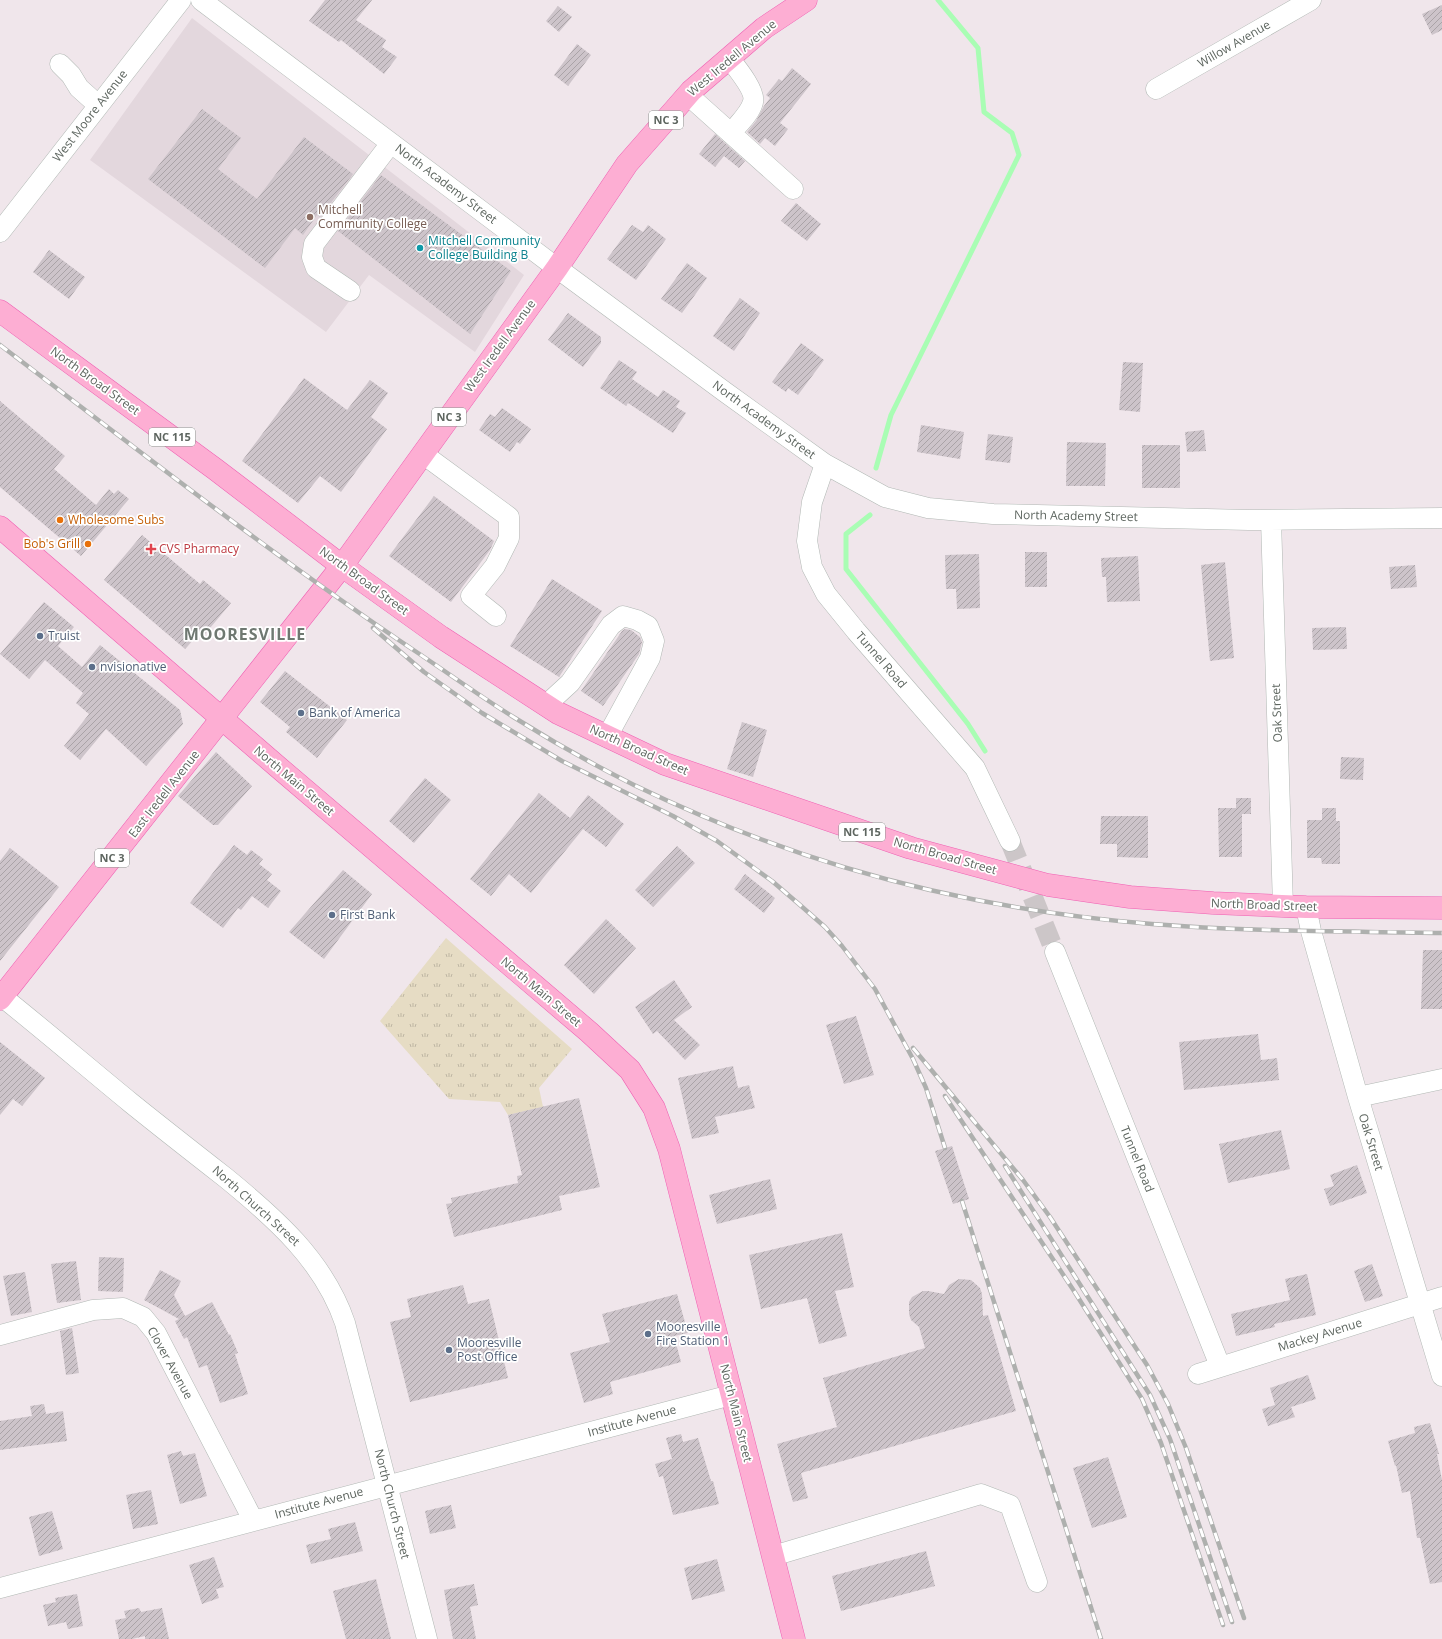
<svg xmlns="http://www.w3.org/2000/svg" width="1442" height="1639" font-family="'Open Sans',sans-serif">
<style>
.education{fill:#e3d7dd}
.park{fill:url(#park-tufts)}
.lines{fill:none;stroke-linecap:round;stroke-linejoin:round}
.stream{stroke:#a9fdb4;stroke-width:5}
.building{fill:url(#building-hatch)}
.minor-tunnel{stroke:#ccc6c8;stroke-width:20;stroke-dasharray:20 10;stroke-linecap:butt}
.minor-casing{stroke:#b1b8b4;stroke-width:21}
.major-casing{stroke:#ef60b3;stroke-width:23}
.minor{stroke:#fff;stroke-width:20}
.major{stroke:#fdaed3;stroke-width:22}
.rail-casing{stroke:#aeb0ae;stroke-width:4.5}
.rail{stroke:#fff;stroke-width:3;stroke-dasharray:9;stroke-linecap:butt}
.education-dot{fill:#8d6e63;stroke:#fff;stroke-width:1.5}
.culture-dot{fill:#0f9aa8;stroke:#fff;stroke-width:1.5}
.food-dot{fill:#e8710a;stroke:#fff;stroke-width:1.5}
.health-dot{fill:#e0444e;stroke:#fff;stroke-width:1.5}
.service-dot{fill:#5c6f8a;stroke:#fff;stroke-width:1.5}
.labels{text-anchor:middle;stroke-width:3.5;stroke-linejoin:round;paint-order:stroke}
.shield{fill:#fff;stroke:#8e9490;stroke-width:1}
.shield-label{font-size:11px;font-weight:bold;fill:#5e6660}
.street-label{font-size:12px;fill:#5e6660;stroke:#fff}
.education-label{font-size:12px;fill:#785e54;stroke:#fff;text-anchor:start}
.culture-label{font-size:12px;fill:#0d838f;stroke:#fff;text-anchor:start}
.food-label{font-size:12px;fill:#c56008;stroke:#fff;text-anchor:start}
.health-label{font-size:12px;fill:#be3a42;stroke:#fff;text-anchor:start}
.service-label{font-size:12px;fill:#4e5e75;stroke:#fff;text-anchor:start}
.district-label{font-size:16px;font-weight:bold;letter-spacing:1px;fill:#6f7871;stroke:#fff}
</style>
<defs>
<pattern id="park-tufts" width="24" height="20" patternUnits="userSpaceOnUse"><rect width="24" height="20" fill="#e6dcc4"/><path d="M3 7l-1-3M5 7V3M7 7l1-3M15 17l-1-3M17 17v-4M19 17l1-3" fill="none" stroke="#beb6a3"/></pattern>
<pattern id="building-hatch" width="6" height="6" patternUnits="userSpaceOnUse"><rect width="6" height="6" fill="#cdc4ca"/><path d="M-1 1l2-2M0 6l6-6M5 7l2-2" fill="none" stroke="#aaa3a7"/></pattern>
</defs>
<rect width="100%" height="100%" fill="#f0e6eb"/>
<path class="education" d="M 192,18 L 524,275 L 475,352 L 369,275 L 326,332 L 90,160 Z"/>
<path class="park" d="M 446,938 L 572,1049 L 539,1088 L 543,1107 L 508,1115 L 500,1102 L 449,1099 L 380,1021 Z"/>
<g class="lines">
<path class="stream" d="M 876,468 L 891,415 L 1019,155 L 1012,133 L 984,112 L 978,48 L 938,0
M 870,515 L 846,534 L 846,569 L 968,724 L 985,751"/>
</g>
<path class="building" d="M 325,0 L 372,0 L 356,20 L 386,40 L 382,47 L 397,57 L 384,74 L 341,40 L 339,42 L 309,21 Z
M 1442,5 L 1442,30 L 1432,35 L 1422,14 Z
M 558,6 L 572,17 L 559,32 L 546,21 Z
M 577,44 L 591,55 L 568,86 L 554,75 Z
M 792,68 L 811,84 L 780,123 L 788,129 L 775,146 L 765,138 L 760,144 L 747,132 L 756,121 L 764,106 L 770,98 L 766,95 L 779,79 L 782,81 Z
M 202,109 L 241,138 L 218,169 L 257,199 L 304,137 L 353,174 L 320,217 L 317,215 L 303,235 L 295,228 L 265,268 L 148,179 Z
M 715,134 L 745,161 L 739,168 L 724,156 L 715,167 L 699,154 Z
M 381,175 L 511,271 L 470,334 L 338,231 Z
M 796,203 L 821,224 L 807,241 L 781,221 Z
M 632,225 L 643,232 L 648,225 L 666,239 L 636,280 L 607,259 Z
M 49,250 L 85,277 L 69,299 L 33,272 Z
M 687,263 L 707,278 L 682,313 L 661,299 Z
M 740,298 L 760,313 L 734,351 L 713,336 Z
M 568,313 L 601,337 L 601,343 L 583,367 L 548,340 Z
M 801,343 L 824,360 L 798,395 L 788,388 L 786,392 L 772,382 Z
M 619,360 L 637,372 L 632,379 L 658,397 L 663,390 L 680,401 L 676,407 L 686,413 L 673,433 L 628,403 L 626,406 L 600,388 Z
M 1123,362 L 1143,363 L 1140,412 L 1119,410 Z
M 304,378 L 347,410 L 370,380 L 388,393 L 371,417 L 387,429 L 341,492 L 320,476 L 298,503 L 242,461 Z
M 0,401 L 65,456 L 54,469 L 96,505 L 109,489 L 114,494 L 118,490 L 129,499 L 81,556 L 0,487 Z
M 502,408 L 531,429 L 520,444 L 517,442 L 510,452 L 479,430 L 490,414 L 495,417 Z
M 921,425 L 964,432 L 960,459 L 917,452 Z
M 1204,430 L 1206,451 L 1187,452 L 1185,432 Z
M 988,434 L 1013,437 L 1010,463 L 985,460 Z
M 1067,442 L 1106,443 L 1105,486 L 1066,486 Z
M 1142,445 L 1180,445 L 1180,488 L 1142,488 Z
M 434,496 L 494,541 L 490,550 L 451,602 L 389,556 Z
M 142,535 L 200,584 L 203,580 L 231,603 L 205,634 L 201,631 L 185,649 L 104,580 Z
M 1025,552 L 1047,552 L 1047,587 L 1025,587 Z
M 979,554 L 980,608 L 957,609 L 956,589 L 946,589 L 945,555 Z
M 1138,556 L 1140,601 L 1107,602 L 1106,577 L 1102,577 L 1101,558 Z
M 1225,562 L 1234,658 L 1210,661 L 1201,565 Z
M 1415,565 L 1417,587 L 1391,589 L 1389,567 Z
M 552,579 L 602,611 L 559,677 L 510,646 Z
M 44,602 L 74,627 L 58,646 L 82,667 L 100,645 L 180,710 L 183,724 L 146,766 L 106,729 L 80,760 L 64,746 L 89,714 L 76,703 L 83,693 L 45,660 L 29,679 L 0,654 Z
M 1346,627 L 1347,649 L 1313,650 L 1312,628 Z
M 625,629 L 631,630 L 640,637 L 642,642 L 639,654 L 603,706 L 581,691 L 622,631 Z
M 285,671 L 347,720 L 317,758 L 286,732 L 290,727 L 260,702 Z
M 742,722 L 767,730 L 753,777 L 727,769 Z
M 216,752 L 252,786 L 218,825 L 213,825 L 178,796 Z
M 1341,757 L 1364,758 L 1363,780 L 1340,779 Z
M 425,778 L 451,800 L 414,843 L 389,821 Z
M 539,793 L 570,818 L 588,795 L 624,824 L 606,847 L 583,829 L 531,893 L 509,874 L 491,896 L 470,879 Z
M 1236,798 L 1251,798 L 1251,814 L 1242,814 L 1242,857 L 1219,857 L 1218,808 L 1236,808 Z
M 1322,808 L 1336,808 L 1336,821 L 1340,821 L 1340,864 L 1322,864 L 1321,858 L 1307,858 L 1307,820 L 1322,820 Z
M 1101,816 L 1148,816 L 1148,858 L 1117,857 L 1117,844 L 1100,844 Z
M 234,845 L 247,855 L 251,850 L 263,859 L 259,864 L 272,874 L 267,880 L 281,891 L 268,908 L 252,896 L 241,910 L 238,908 L 223,928 L 190,903 Z
M 677,846 L 695,863 L 653,907 L 635,890 Z
M 10,848 L 59,887 L 0,961 L 0,861 Z
M 343,870 L 372,894 L 324,959 L 289,932 Z
M 745,874 L 775,898 L 764,913 L 734,889 Z
M 606,919 L 636,948 L 594,994 L 564,965 Z
M 1423,950 L 1442,950 L 1442,1009 L 1421,1009 Z
M 674,980 L 692,1007 L 674,1020 L 700,1045 L 685,1060 L 657,1031 L 653,1034 L 635,1007 Z
M 856,1016 L 874,1075 L 844,1084 L 826,1025 Z
M 1258,1034 L 1261,1060 L 1277,1058 L 1279,1080 L 1184,1090 L 1179,1042 Z
M 0,1042 L 45,1078 L 22,1106 L 13,1099 L 0,1115 Z
M 733,1066 L 738,1088 L 749,1085 L 755,1108 L 715,1117 L 719,1133 L 692,1139 L 678,1078 Z
M 579,1098 L 600,1187 L 559,1196 L 562,1210 L 454,1237 L 446,1204 L 452,1203 L 451,1198 L 518,1183 L 517,1176 L 522,1175 L 508,1115 Z
M 1281,1130 L 1290,1169 L 1228,1183 L 1219,1144 Z
M 952,1146 L 969,1199 L 953,1204 L 935,1151 Z
M 1357,1165 L 1367,1193 L 1330,1206 L 1324,1189 L 1334,1186 L 1330,1175 Z
M 770,1179 L 777,1209 L 717,1224 L 709,1195 Z
M 842,1233 L 854,1287 L 835,1291 L 847,1336 L 819,1344 L 807,1298 L 761,1309 L 749,1255 Z
M 99,1257 L 124,1258 L 123,1292 L 98,1291 Z
M 76,1261 L 81,1300 L 57,1303 L 51,1264 Z
M 1372,1264 L 1383,1296 L 1365,1302 L 1354,1271 Z
M 160,1270 L 181,1281 L 174,1295 L 185,1316 L 212,1302 L 229,1335 L 230,1334 L 238,1353 L 235,1354 L 248,1394 L 220,1403 L 207,1365 L 199,1368 L 187,1337 L 184,1339 L 175,1321 L 179,1319 L 144,1300 Z
M 25,1272 L 32,1312 L 11,1316 L 3,1276 Z
M 1307,1274 L 1316,1315 L 1274,1324 L 1275,1327 L 1236,1336 L 1231,1314 L 1290,1300 L 1285,1279 Z
M 959,1279 L 971,1280 L 980,1288 L 982,1294 L 983,1316 L 988,1315 L 1016,1411 L 801,1473 L 808,1498 L 793,1502 L 777,1444 L 837,1427 L 823,1378 L 925,1348 L 919,1327 L 911,1320 L 909,1314 L 909,1302 L 912,1297 L 923,1291 L 928,1291 L 944,1294 L 949,1285 Z
M 463,1285 L 468,1304 L 489,1299 L 508,1378 L 410,1402 L 390,1322 L 411,1317 L 407,1299 Z
M 677,1294 L 688,1333 L 674,1336 L 681,1362 L 610,1382 L 613,1394 L 584,1403 L 570,1353 L 610,1342 L 602,1314 Z
M 72,1328 L 79,1373 L 66,1375 L 60,1331 Z
M 1308,1375 L 1316,1399 L 1291,1407 L 1295,1417 L 1268,1426 L 1262,1409 L 1275,1405 L 1270,1388 Z
M 44,1404 L 46,1414 L 63,1411 L 67,1441 L 0,1450 L 0,1421 L 32,1416 L 30,1406 Z
M 1430,1423 L 1439,1454 L 1437,1454 L 1442,1480 L 1442,1582 L 1430,1584 L 1420,1538 L 1417,1538 L 1410,1491 L 1402,1493 L 1396,1465 L 1395,1466 L 1388,1441 L 1415,1433 L 1414,1427 Z
M 681,1434 L 683,1442 L 698,1438 L 711,1481 L 713,1481 L 719,1504 L 673,1515 L 663,1476 L 659,1477 L 655,1464 L 672,1459 L 666,1438 Z
M 181,1451 L 183,1456 L 195,1453 L 207,1496 L 180,1504 L 167,1455 Z
M 1108,1457 L 1127,1517 L 1092,1528 L 1073,1468 Z
M 151,1490 L 158,1524 L 133,1529 L 126,1495 Z
M 451,1505 L 456,1528 L 430,1534 L 425,1511 Z
M 52,1511 L 63,1549 L 39,1556 L 29,1517 Z
M 355,1522 L 363,1551 L 311,1564 L 306,1545 L 331,1539 L 328,1529 Z
M 926,1551 L 935,1586 L 841,1611 L 832,1576 Z
M 214,1557 L 224,1587 L 216,1589 L 219,1598 L 202,1604 L 189,1565 Z
M 717,1559 L 725,1591 L 692,1600 L 684,1568 Z
M 376,1579 L 391,1639 L 346,1639 L 333,1591 Z
M 474,1584 L 478,1605 L 470,1607 L 476,1639 L 453,1639 L 444,1590 Z
M 77,1594 L 83,1626 L 68,1629 L 66,1622 L 48,1626 L 43,1605 L 56,1602 L 55,1598 Z
M 139,1608 L 141,1612 L 162,1608 L 169,1639 L 145,1639 L 145,1636 L 132,1639 L 119,1639 L 115,1620 L 126,1618 L 124,1611 Z"/>
<g class="lines">
<path class="minor-tunnel" d="M 1010,841 L 1055,952"/>
<defs>
<path id="minor" d="M 201,0 L 557,268 L 725,392 L 825,464 L 885,497 L 928,508 L 993,514 L 1249,520 L 1442,518
M 729,58 C 736,67 756,91 753,102 C 750,114 738,124 731,133
M 60,64 L 71,75 L 79,88 L 98,105
M 1156,89 L 1311,0
M 688,95 L 793,189
M 0,232 L 181,0
M 350,291 L 316,268 L 312,257 L 314,244 L 391,143
M 423,454 L 509,517 L 509,538 L 495,566 L 471,596 L 496,616
M 825,464 L 812,502 L 807,541 L 812,567 L 826,594 L 856,631 L 975,768 L 1010,841
M 1271,520 L 1283,906
M 546,705 L 570,683 L 611,625 L 623,616 L 637,620 L 648,626 L 654,641 L 650,658 L 607,737
M 1306,907 L 1311,931 L 1358,1097 L 1442,1376
M 1055,952 L 1220,1366
M 0,995 C 44,1030 87,1067 131,1103 C 162,1128 194,1153 226,1178 C 275,1218 324,1261 345,1323 L 427,1639
M 1358,1097 L 1442,1079
M 0,1335 L 93,1310 L 123,1308 L 143,1317 L 156,1333 L 253,1520
M 1198,1374 L 1442,1297
M 773,1556 L 981,1494 L 1010,1505 L 1037,1582
M 0,1588 L 731,1395"/>
<path id="major" d="M 0,311 L 215,469 L 342,566 L 441,637 L 558,713 L 665,764 L 911,848 L 1048,885 L 1130,897 L 1213,903 L 1306,907 L 1442,908
M 0,527 L 278,767 L 589,1032 L 630,1070 L 654,1108 L 669,1149 L 794,1639
M 0,999 L 342,566 L 557,268 L 627,164 L 691,91 L 764,28 L 806,0"/>
</defs>
<use href="#minor" class="minor-casing"/>
<use href="#major" class="major-casing"/>
<use href="#minor" class="minor"/>
<use href="#major" class="major"/>
<defs>
<path id="rail" d="M 0,345 C 137,449 272,555 415,651 C 448,673 481,697 515,718 C 553,742 594,765 634,785 C 727,830 829,867 930,890 C 1003,907 1078,918 1152,924 C 1249,932 1345,931 1442,933
M 373,628 L 424,672 L 482,713 L 562,761 L 673,816 L 717,841 L 772,881 L 800,905 L 825,927 L 842,946 L 875,989 L 913,1059 L 926,1088 L 945,1148
M 913,1048 L 1023,1180 L 1050,1217 L 1147,1365 L 1168,1404 L 1186,1448 L 1244,1618
M 945,1096 L 1074,1291 L 1142,1399 L 1161,1443 L 1223,1625
M 1005,1166 L 1150,1395 L 1170,1439 L 1232,1622
M 962,1201 L 1101,1639"/>
</defs>
<use href="#rail" class="rail-casing"/>
<use href="#rail" class="rail"/>
</g>
<circle class="education-dot" cx="310" cy="217" r="4"/>
<circle class="culture-dot" cx="420" cy="248" r="4"/>
<g class="food-dot">
<circle cx="60" cy="520" r="4"/>
<circle cx="88" cy="544" r="4"/>
</g>
<path class="health-dot" d="M149 543h4v4h4v4h-4v4h-4v-4h-4v-4h4z"/>
<g class="service-dot">
<circle cx="40" cy="636" r="4"/>
<circle cx="92" cy="667" r="4"/>
<circle cx="301" cy="713" r="4"/>
<circle cx="332" cy="915" r="4"/>
<circle cx="648" cy="1334" r="4"/>
<circle cx="449" cy="1350" r="4"/>
</g>
<g class="labels">
<g class="shield">
<rect x="649" y="111" width="34" height="18" rx="3"/>
<rect x="432" y="408" width="34" height="18" rx="3"/>
<rect x="149" y="428" width="46" height="18" rx="3"/>
<rect x="839" y="823" width="46" height="18" rx="3"/>
<rect x="95" y="849" width="34" height="18" rx="3"/>
</g>
<g class="shield-label">
<text x="666" y="124">NC 3</text>
<text x="449" y="421">NC 3</text>
<text x="172" y="441">NC 115</text>
<text x="862" y="836">NC 115</text>
<text x="112" y="862">NC 3</text>
</g>
<g class="street-label">
<text transform="translate(1234 44) rotate(-30)" y="4">Willow Avenue</text>
<text transform="translate(732 58) rotate(-40)" y="4">West Iredell Avenue</text>
<text transform="translate(90 116) rotate(-52)" y="4">West Moore Avenue</text>
<text transform="translate(446 184) rotate(37)" y="4">North Academy Street</text>
<text transform="translate(500 346) rotate(-54)" y="4">West Iredell Avenue</text>
<text transform="translate(95 381) rotate(36)" y="4">North Broad Street</text>
<text transform="translate(764 420) rotate(36)" y="4">North Academy Street</text>
<text transform="translate(1076 516) rotate(1)" y="4">North Academy Street</text>
<text transform="translate(364 581) rotate(36)" y="4">North Broad Street</text>
<text transform="translate(881 660) rotate(49)" y="4">Tunnel Road</text>
<text transform="translate(1277 713) rotate(-92)" y="4">Oak Street</text>
<text transform="translate(639 750) rotate(24)" y="4">North Broad Street</text>
<text transform="translate(294 781) rotate(40)" y="4">North Main Street</text>
<text transform="translate(164 794) rotate(-52)" y="4">East Iredell Avenue</text>
<text transform="translate(945 856) rotate(16)" y="4">North Broad Street</text>
<text transform="translate(1264 905) rotate(2)" y="4">North Broad Street</text>
<text transform="translate(541 992) rotate(40)" y="4">North Main Street</text>
<text transform="translate(1371 1142) rotate(73)" y="4">Oak Street</text>
<text transform="translate(1137 1159) rotate(68)" y="4">Tunnel Road</text>
<text transform="translate(256 1206) rotate(42)" y="4">North Church Street</text>
<text transform="translate(1320 1335) rotate(-17)" y="4">Mackey Avenue</text>
<text transform="translate(170 1363) rotate(61)" y="4">Clover Avenue</text>
<text transform="translate(736 1413) rotate(76)" y="4">North Main Street</text>
<text transform="translate(632 1421) rotate(-15)" y="4">Institute Avenue</text>
<text transform="translate(319 1503) rotate(-15)" y="4">Institute Avenue</text>
<text transform="translate(392 1504) rotate(76)" y="4">North Church Street</text>
</g>
<g class="education-label">
<text x="318" y="214">Mitchell<tspan x="318" dy="14">Community College</tspan></text>
</g>
<g class="culture-label">
<text x="428" y="245">Mitchell Community<tspan x="428" dy="14">College Building B</tspan></text>
</g>
<g class="food-label">
<text x="68" y="524">Wholesome Subs</text>
<text x="80" y="548" text-anchor="end">Bob's Grill</text>
</g>
<g class="health-label">
<text x="159" y="553">CVS Pharmacy</text>
</g>
<g class="service-label">
<text x="48" y="640">Truist</text>
<text x="100" y="671">nvisionative</text>
<text x="309" y="717">Bank of America</text>
<text x="340" y="919">First Bank</text>
<text x="656" y="1331">Mooresville<tspan x="656" dy="14">Fire Station 1</tspan></text>
<text x="457" y="1347">Mooresville<tspan x="457" dy="14">Post Office</tspan></text>
</g>
<g class="district-label">
<text x="245" y="640">MOORESVILLE</text>
</g>
</g>
</svg>
